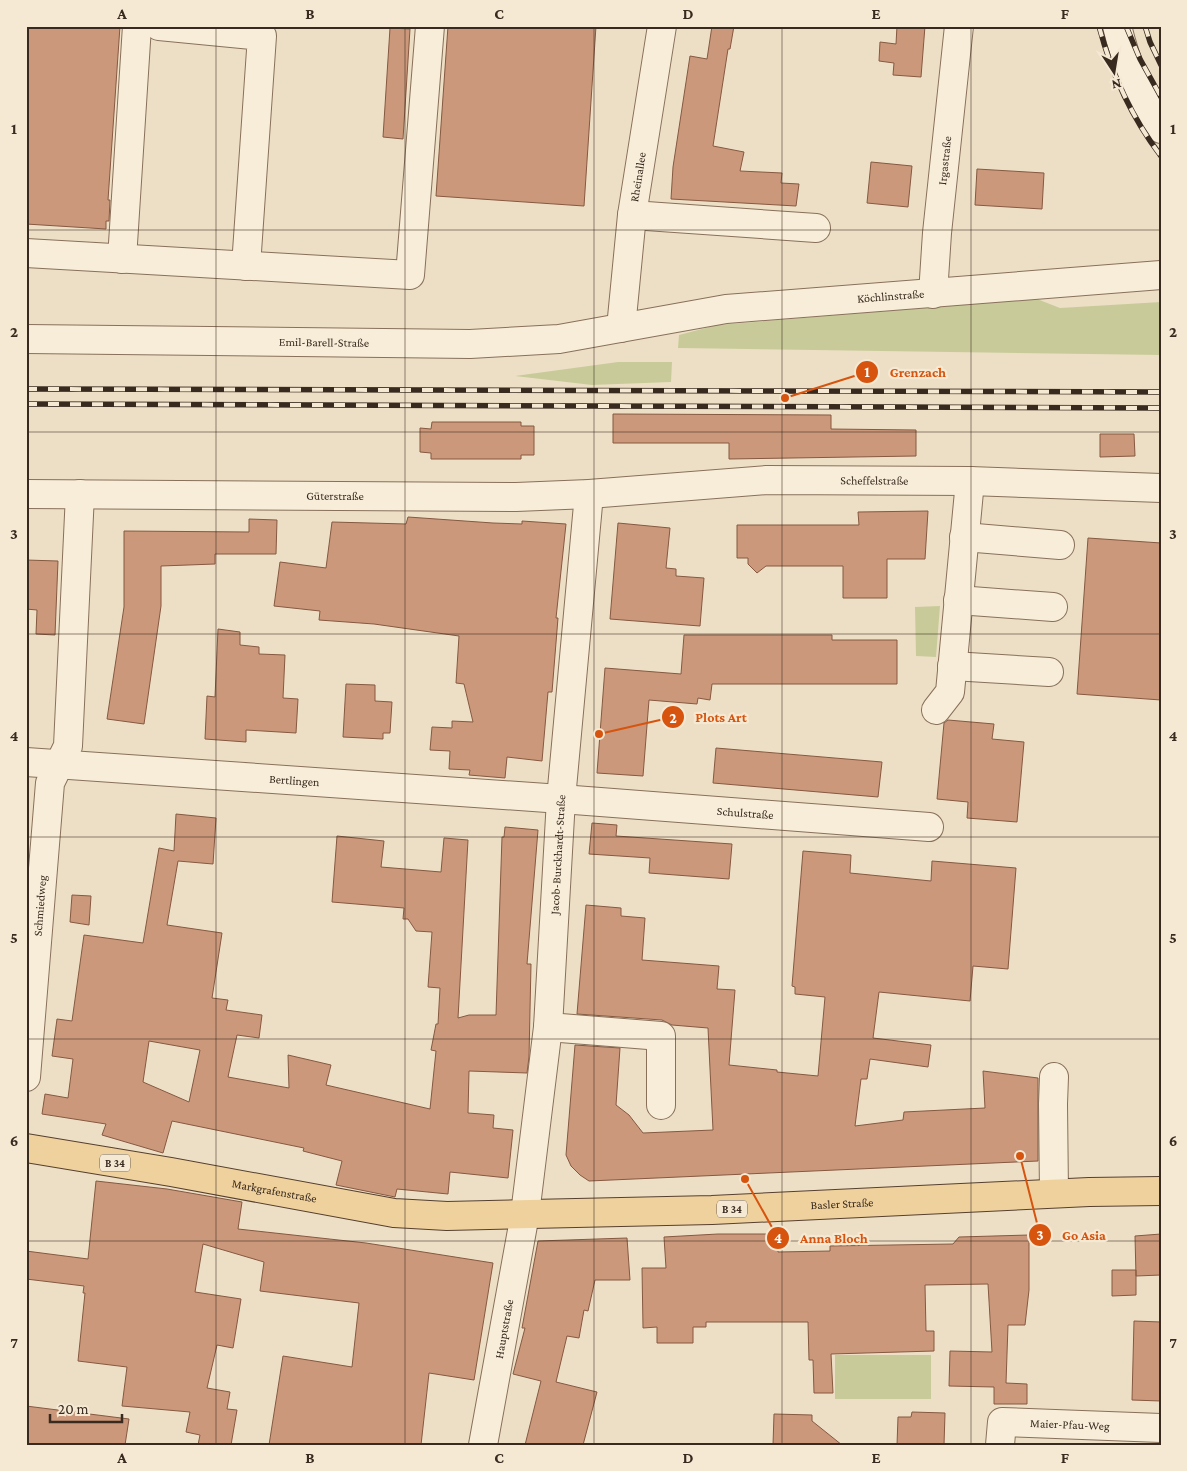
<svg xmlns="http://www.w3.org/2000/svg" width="1187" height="1471" font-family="'Crimson Pro',serif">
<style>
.green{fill:#c8cb99}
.building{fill:#cb987b;stroke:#865941;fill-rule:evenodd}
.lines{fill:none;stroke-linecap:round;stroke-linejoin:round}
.minor-casing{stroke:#88705b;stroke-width:30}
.major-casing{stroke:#563f2f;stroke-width:30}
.minor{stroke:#f8edd8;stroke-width:28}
.major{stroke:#efd19d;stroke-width:28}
.rail-casing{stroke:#382a1f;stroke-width:5.5}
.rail{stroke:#f5e9d4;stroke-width:4;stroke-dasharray:11;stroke-linecap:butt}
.grid{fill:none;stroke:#382a1f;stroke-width:1;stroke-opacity:0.55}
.labels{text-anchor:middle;stroke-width:4.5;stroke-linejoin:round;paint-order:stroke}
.shield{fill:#f5e9d4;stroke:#716355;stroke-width:1}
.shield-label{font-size:11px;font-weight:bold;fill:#382a1f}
.street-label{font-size:12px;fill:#382a1f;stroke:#f5e9d4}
.leader{fill:none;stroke:#d6540e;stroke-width:2}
.callout-dot{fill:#d6540e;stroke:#f5e9d4;stroke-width:2}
.mark-label{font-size:15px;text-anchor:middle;font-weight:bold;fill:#fff}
.callout-label{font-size:14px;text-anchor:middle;font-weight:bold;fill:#d6540e;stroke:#f5e9d4;stroke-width:4.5;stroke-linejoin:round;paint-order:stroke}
.neatline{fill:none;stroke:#382a1f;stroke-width:2}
.grid-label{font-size:16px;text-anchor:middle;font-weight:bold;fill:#382a1f}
</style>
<rect width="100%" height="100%" fill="#eddfc5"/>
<path class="green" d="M 1037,299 L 1060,308 L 1161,302 L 1161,355 L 678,348 L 679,335 L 717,325 Z
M 618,362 L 672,362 L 671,382 L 592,385 L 515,376 Z
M 940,606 L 936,657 L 916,656 L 915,607 Z
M 835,1355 L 931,1355 L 931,1399 L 835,1399 Z"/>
<path class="building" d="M 26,26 L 120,26 L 108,200 L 110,200 L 109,221 L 106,221 L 106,229 L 26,224 Z
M 448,26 L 596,26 L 584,206 L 436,196 Z
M 712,26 L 734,26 L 730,49 L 728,49 L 713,146 L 744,152 L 740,171 L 782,173 L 781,183 L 799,184 L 796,206 L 671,199 L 673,167 L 690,56 L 707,59 Z
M 897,26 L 925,26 L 921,77 L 893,75 L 894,63 L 879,61 L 880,42 L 896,44 Z
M 390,28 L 410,29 L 403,139 L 383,137 Z
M 871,162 L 912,166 L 908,207 L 867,203 Z
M 977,169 L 1044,173 L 1042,209 L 975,205 Z
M 613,414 L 831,415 L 831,429 L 916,430 L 916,456 L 729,459 L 729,443 L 613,443 Z
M 432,422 L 521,422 L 521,426 L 534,426 L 534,455 L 521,455 L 521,459 L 431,459 L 431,453 L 420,452 L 420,428 L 431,429 Z
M 1100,434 L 1134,434 L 1135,456 L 1100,457 Z
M 928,511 L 925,559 L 887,559 L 887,598 L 843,598 L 843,566 L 766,566 L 757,573 L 748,564 L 748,558 L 737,558 L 737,525 L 859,525 L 858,512 Z
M 408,517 L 493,523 L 522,524 L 522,521 L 566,524 L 556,618 L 558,618 L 552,692 L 548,692 L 542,761 L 507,757 L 505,778 L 469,775 L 470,770 L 449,769 L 450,751 L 430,750 L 432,727 L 452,728 L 452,721 L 473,722 L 464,684 L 456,683 L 459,636 L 374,624 L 319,620 L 320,611 L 274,606 L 280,562 L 326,568 L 332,522 L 406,524 Z
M 249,519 L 277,520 L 276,554 L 215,554 L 215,564 L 161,566 L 161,606 L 144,724 L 107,719 L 124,607 L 124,531 L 249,532 Z
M 618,523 L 670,528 L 666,568 L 676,569 L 676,576 L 704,578 L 700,626 L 610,619 Z
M 1088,538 L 1161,543 L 1161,700 L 1077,694 Z
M 26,560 L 58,561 L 55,635 L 36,634 L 37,610 L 26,609 Z
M 218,629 L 240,632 L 240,645 L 259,647 L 259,654 L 285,655 L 283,698 L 298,699 L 296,733 L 246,730 L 246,742 L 205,739 L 207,696 L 215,697 Z
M 684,635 L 832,635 L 832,640 L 897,640 L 897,684 L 712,684 L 710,700 L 698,698 L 697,704 L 649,700 L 643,776 L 597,773 L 605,668 L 681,674 Z
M 346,684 L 375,685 L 375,701 L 392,702 L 390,733 L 383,733 L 383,739 L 343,737 Z
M 948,720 L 994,724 L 992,739 L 1024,742 L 1017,822 L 967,818 L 968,802 L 937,799 L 944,723 Z
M 716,748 L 882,762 L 878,797 L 713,783 Z
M 176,814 L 216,818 L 213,864 L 178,861 L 167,925 L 222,933 L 212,998 L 228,1000 L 226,1010 L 262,1015 L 259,1038 L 237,1035 L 228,1077 L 289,1088 L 288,1055 L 331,1065 L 326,1085 L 430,1109 L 436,1051 L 431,1050 L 436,1024 L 438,1024 L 440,988 L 428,987 L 432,932 L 416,931 L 408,919 L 403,919 L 404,908 L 332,902 L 337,836 L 384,841 L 381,867 L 441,872 L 444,838 L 468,840 L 458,1018 L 469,1015 L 496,1015 L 502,837 L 504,837 L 505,827 L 538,830 L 527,964 L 531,964 L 529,1057 L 527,1073 L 469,1071 L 468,1113 L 494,1115 L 493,1128 L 513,1130 L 508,1178 L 450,1172 L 448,1194 L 397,1189 L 395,1197 L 336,1185 L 342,1161 L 303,1151 L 304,1148 L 172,1121 L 163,1153 L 102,1135 L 106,1124 L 42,1114 L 45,1094 L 68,1098 L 73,1059 L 52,1056 L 57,1019 L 72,1021 L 84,935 L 143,943 L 159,848 L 174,851 ZM 149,1041 L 200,1050 L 189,1102 L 143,1082 Z
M 592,823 L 617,825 L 616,836 L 732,844 L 729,879 L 649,873 L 650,858 L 589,854 Z
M 803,851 L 851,855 L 850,873 L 931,881 L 932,861 L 1016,868 L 1008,969 L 973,966 L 970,1001 L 879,992 L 873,1038 L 931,1045 L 928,1067 L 870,1059 L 867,1079 L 861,1079 L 855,1126 L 903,1120 L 904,1112 L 985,1108 L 983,1071 L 1038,1078 L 1038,1161 L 589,1181 L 580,1175 L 571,1166 L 566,1155 L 575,1045 L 620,1048 L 616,1105 L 629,1115 L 643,1133 L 713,1130 L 708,1028 L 672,1025 L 662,1020 L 577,1014 L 586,905 L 621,908 L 621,916 L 645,918 L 642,960 L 719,966 L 717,989 L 735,990 L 729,1065 L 777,1070 L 777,1072 L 818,1076 L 825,997 L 795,994 L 795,987 L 792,986 Z
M 72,895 L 91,896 L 89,925 L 70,922 Z
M 96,1181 L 167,1189 L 242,1202 L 238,1229 L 366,1243 L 493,1263 L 474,1380 L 429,1373 L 421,1445 L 269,1445 L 283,1356 L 352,1367 L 359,1303 L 260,1291 L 264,1262 L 203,1244 L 195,1292 L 241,1299 L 233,1348 L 217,1345 L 207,1388 L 230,1392 L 227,1409 L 237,1410 L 231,1445 L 198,1445 L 200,1435 L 186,1432 L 190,1412 L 122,1406 L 127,1367 L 78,1361 L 85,1293 L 83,1293 L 84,1286 L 26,1279 L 26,1251 L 88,1259 Z
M 718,1234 L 779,1234 L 778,1252 L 830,1251 L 830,1246 L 953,1244 L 959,1237 L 1029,1235 L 1029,1290 L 1025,1325 L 1008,1325 L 1006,1383 L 1027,1384 L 1027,1404 L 994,1404 L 994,1387 L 949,1386 L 950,1351 L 992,1352 L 988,1284 L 925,1285 L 926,1331 L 934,1331 L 934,1351 L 831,1354 L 833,1393 L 814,1393 L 813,1360 L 809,1360 L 808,1322 L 706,1322 L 706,1327 L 693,1327 L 693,1343 L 657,1343 L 657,1327 L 643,1328 L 642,1268 L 666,1268 L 664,1237 Z
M 1161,1234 L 1161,1275 L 1136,1276 L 1135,1236 Z
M 627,1238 L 630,1280 L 595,1280 L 588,1311 L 584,1310 L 579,1338 L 567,1336 L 556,1382 L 597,1392 L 583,1445 L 525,1445 L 541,1381 L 513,1374 L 525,1328 L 522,1328 L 538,1241 Z
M 1112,1270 L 1136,1270 L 1136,1295 L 1112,1296 Z
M 1134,1321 L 1161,1322 L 1161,1401 L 1132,1400 Z
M 26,1406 L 129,1419 L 125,1445 L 26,1445 Z
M 912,1412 L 945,1413 L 944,1445 L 897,1445 L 898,1417 L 911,1417 Z
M 774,1414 L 812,1415 L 812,1421 L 842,1445 L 773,1445 Z"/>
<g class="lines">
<defs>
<g id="minor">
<path d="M 159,26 L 262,36 L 246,266"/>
<path d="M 1117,26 C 1126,63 1140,98 1161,129"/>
<path d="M 632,215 L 816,228"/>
<path d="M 26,253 L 410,275 L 430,26"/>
<path d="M 122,259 L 137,26"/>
<path id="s1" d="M 933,294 L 937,233 L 959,26"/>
<path id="s2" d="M 621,328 L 632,215 L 662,26"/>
<path id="s3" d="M 26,339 L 470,344 L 559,339 L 726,309 L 1161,275"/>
<path id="s4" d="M 26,494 L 516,497 L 589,494 L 767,480 L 970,481 L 1161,488"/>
<path d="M 964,537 L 1060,545"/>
<path d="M 958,600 L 1053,607"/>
<path d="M 952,666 L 1049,672"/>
<path d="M 936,710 L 950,692 L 970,481"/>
<path id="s5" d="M 26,762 L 561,799 L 929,827"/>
<path d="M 548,1027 L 661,1036 L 661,1105"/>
<path id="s6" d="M 26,1077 L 50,783 L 68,746 L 80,494"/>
<path d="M 1054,1077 L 1053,1104 L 1054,1193"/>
<path id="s7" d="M 483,1445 L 525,1214 L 548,1027 L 561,799 L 589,494"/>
<path id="s8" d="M 1000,1445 L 1002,1422 L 1161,1428"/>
</g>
<g id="major">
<path id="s9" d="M 26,1148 L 171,1172 L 394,1213 L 447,1216 L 712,1210 L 1089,1192 L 1161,1191"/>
</g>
</defs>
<use href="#minor" class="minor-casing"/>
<use href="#major" class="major-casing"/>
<use href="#minor" class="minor"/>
<use href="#major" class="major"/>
<defs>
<path id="rail" d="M 1099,26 C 1111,72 1132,118 1161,156
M 1126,26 L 1140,59 L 1161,97
M 1145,26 L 1150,42 L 1161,65
M 26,389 L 1161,392
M 26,404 L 1161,408"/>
</defs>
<use href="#rail" class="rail-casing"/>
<use href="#rail" class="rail"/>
</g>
<path class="grid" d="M 216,26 L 216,1445M 405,26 L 405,1445M 594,26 L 594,1445M 782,26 L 782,1445M 971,26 L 971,1445M 26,230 L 1161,230M 26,432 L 1161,432M 26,634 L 1161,634M 26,837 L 1161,837M 26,1039 L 1161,1039M 26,1241 L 1161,1241"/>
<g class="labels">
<g class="shield">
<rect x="100" y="1154.5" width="30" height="17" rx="4"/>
<rect x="717" y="1200.5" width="30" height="17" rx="4"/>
</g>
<g class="shield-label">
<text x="115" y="1167">B 34</text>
<text x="732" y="1213">B 34</text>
</g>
<g class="street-label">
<text dy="4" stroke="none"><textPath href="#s1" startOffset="134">Irgastraße</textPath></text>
<text dy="4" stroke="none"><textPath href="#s2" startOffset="152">Rheinallee</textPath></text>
<text dy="4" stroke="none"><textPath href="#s3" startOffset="868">Köchlinstraße</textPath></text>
<text dy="4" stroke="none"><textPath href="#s3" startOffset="298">Emil-Barell-Straße</textPath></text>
<text dy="4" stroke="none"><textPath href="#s4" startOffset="849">Scheffelstraße</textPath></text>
<text dy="4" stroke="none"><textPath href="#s4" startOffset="309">Güterstraße</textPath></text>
<text dy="4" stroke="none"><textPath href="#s5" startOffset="269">Bertlingen</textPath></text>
<text dy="4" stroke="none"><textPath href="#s5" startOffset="721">Schulstraße</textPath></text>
<text dy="4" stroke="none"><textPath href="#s7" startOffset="596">Jacob-Burckhardt-Straße</textPath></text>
<text dy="4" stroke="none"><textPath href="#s6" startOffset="172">Schmiedweg</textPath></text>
<text dy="4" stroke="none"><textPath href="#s9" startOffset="252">Markgrafenstraße</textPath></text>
<text dy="4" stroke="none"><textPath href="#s9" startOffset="822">Basler Straße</textPath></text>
<text dy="4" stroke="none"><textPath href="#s7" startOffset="118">Hauptstraße</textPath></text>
<text dy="4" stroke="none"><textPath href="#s8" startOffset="91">Maier-Pfau-Weg</textPath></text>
</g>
</g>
<path class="leader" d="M785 398L867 372M599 734L673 717M1020 1156L1040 1235M745 1179L778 1238"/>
<g class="callout-dot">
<circle cx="785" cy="398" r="5"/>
<circle cx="599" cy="734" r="5"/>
<circle cx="1020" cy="1156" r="5"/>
<circle cx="745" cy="1179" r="5"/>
<circle cx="867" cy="372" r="12"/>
<circle cx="673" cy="717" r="12"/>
<circle cx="1040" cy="1235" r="12"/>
<circle cx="778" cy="1238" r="12"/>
</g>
<g class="mark-label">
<text x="867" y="377">1</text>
<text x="673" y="723">2</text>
<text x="1040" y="1240">3</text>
<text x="778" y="1243">4</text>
</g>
<g class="callout-label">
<text x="918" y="377">Grenzach</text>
<text x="721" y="722">Plots Art</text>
<text x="1084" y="1240">Go Asia</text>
<text x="834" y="1243">Anna Bloch</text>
</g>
<rect width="1187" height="1471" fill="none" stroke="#f5e9d4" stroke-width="55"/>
<g transform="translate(1114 72) rotate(168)" stroke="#f5e9d4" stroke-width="4" paint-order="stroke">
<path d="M0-4L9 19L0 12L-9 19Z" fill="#382a1f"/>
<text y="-8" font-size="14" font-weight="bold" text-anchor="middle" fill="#382a1f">N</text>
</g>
<path d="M50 1414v8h72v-8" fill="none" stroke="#382a1f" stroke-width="2.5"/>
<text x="58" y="1414" font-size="15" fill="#382a1f" stroke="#f5e9d4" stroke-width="4" paint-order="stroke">20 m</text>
<rect x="28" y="28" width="1132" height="1416" class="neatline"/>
<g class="grid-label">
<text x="122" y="19">A</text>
<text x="310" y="19">B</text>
<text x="499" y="19">C</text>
<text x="688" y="19">D</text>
<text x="876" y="19">E</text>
<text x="1065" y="19">F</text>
<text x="14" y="134">1</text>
<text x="1173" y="134">1</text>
<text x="14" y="337">2</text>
<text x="1173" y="337">2</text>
<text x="14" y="539">3</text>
<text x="1173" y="539">3</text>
<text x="14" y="741">4</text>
<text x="1173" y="741">4</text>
<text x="14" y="943">5</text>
<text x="1173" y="943">5</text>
<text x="14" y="1146">6</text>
<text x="1173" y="1146">6</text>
<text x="14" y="1348">7</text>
<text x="1173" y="1348">7</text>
<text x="122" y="1463">A</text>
<text x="310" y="1463">B</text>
<text x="499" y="1463">C</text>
<text x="688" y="1463">D</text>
<text x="876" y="1463">E</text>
<text x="1065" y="1463">F</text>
</g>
</svg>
